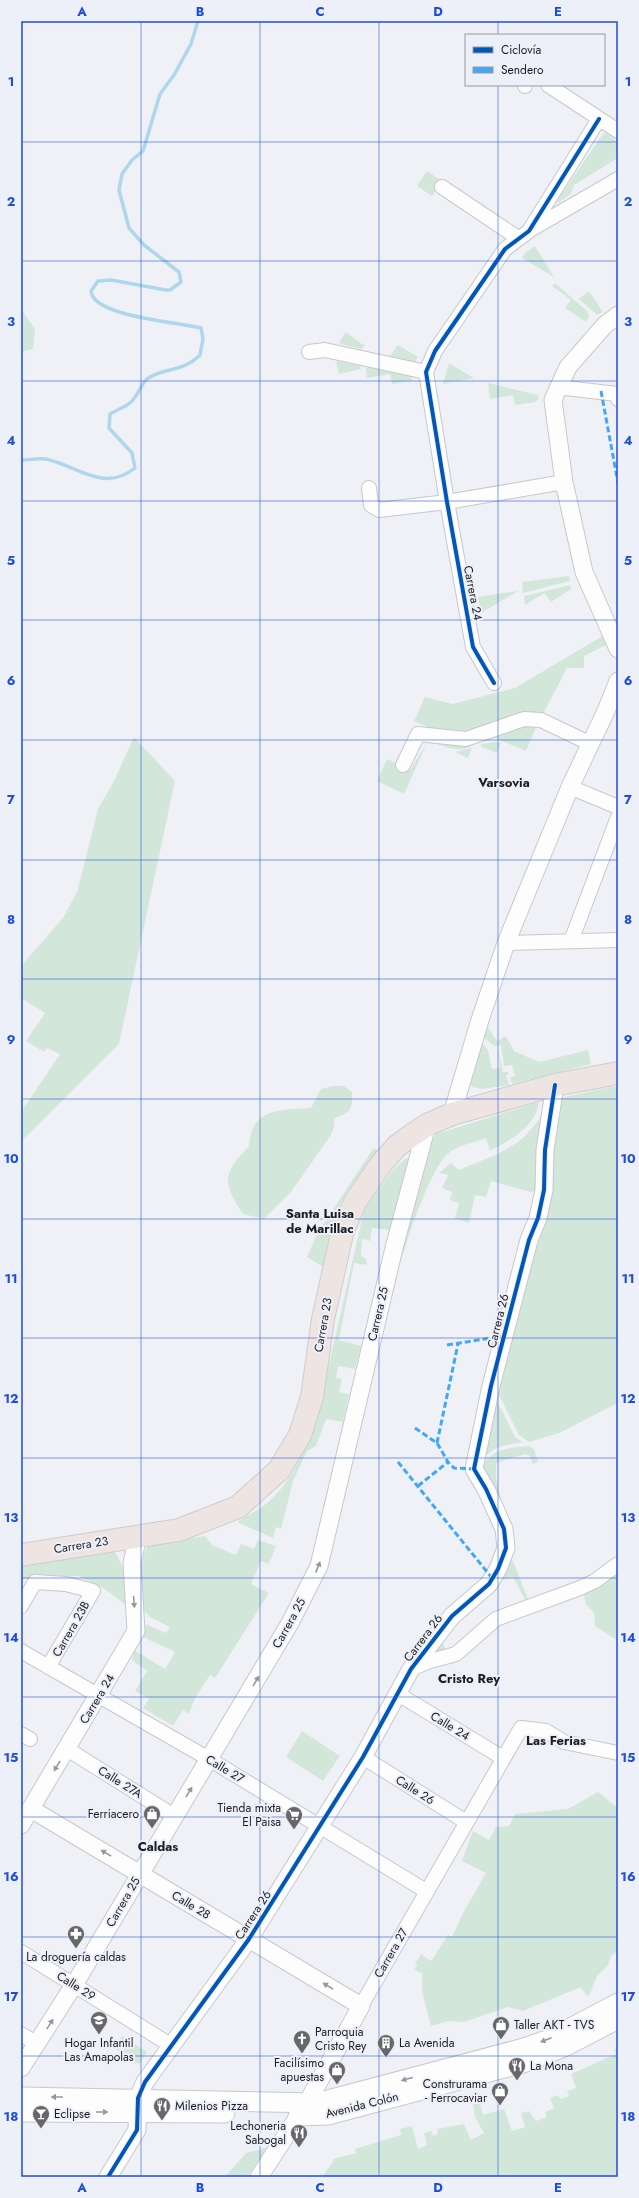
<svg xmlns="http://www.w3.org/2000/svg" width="639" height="2198" font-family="Jost,sans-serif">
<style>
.green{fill:#d2e7da}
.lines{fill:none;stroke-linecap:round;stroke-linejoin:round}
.stream{stroke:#add7ea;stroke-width:3.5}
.minor-casing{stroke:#c7c8cc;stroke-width:16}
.tertiary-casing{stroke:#c7c8cc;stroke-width:19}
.secondary-casing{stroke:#c7c8cc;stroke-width:21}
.trunk-casing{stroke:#cccdcf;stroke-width:24}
.minor{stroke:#fdfdfe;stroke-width:14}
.tertiary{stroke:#fdfdfe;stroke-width:17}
.secondary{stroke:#fdfdfe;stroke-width:19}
.trunk{stroke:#eee4e1;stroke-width:22}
.quiet{stroke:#3fa9f5;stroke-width:3;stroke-dasharray:6 3;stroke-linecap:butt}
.cycleway-casing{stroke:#edeff9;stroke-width:6}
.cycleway{stroke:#0057b8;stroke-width:4}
.oneway{fill:#97989a}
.grid{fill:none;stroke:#1d4ed8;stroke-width:1;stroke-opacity:0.55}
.labels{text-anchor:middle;stroke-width:4;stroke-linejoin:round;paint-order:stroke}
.street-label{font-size:12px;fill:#1b1c1f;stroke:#edeff9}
.poi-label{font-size:12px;fill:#1b1c1f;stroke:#edeff9;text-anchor:start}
.neighbourhood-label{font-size:13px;font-weight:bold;fill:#1b1c1f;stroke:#edeff9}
.neatline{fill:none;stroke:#1d4ed8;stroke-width:1.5}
.grid-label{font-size:13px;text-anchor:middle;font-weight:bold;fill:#1d4ed8}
</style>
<rect width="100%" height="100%" fill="#f0f1f6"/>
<path class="green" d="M 606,133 L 618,142 L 618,158 L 574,185 L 571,194 L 558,203 L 556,202 L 603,134 Z
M 427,171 L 442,181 L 432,196 L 417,186 Z
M 535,246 L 554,277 L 522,258 L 526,252 Z
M 555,283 L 588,312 L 589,317 L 586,322 L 565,308 L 571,300 L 552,286 Z
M 589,291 L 603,312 L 597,315 L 579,299 Z
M 21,309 L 35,329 L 33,349 L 21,352 Z
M 346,332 L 362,344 L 365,345 L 362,349 L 340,344 L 340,341 Z
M 398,345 L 418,357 L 415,362 L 390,356 Z
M 336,361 L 360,366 L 361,369 L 339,374 Z
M 449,363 L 474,378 L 443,384 Z
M 368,367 L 412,377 L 412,381 L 392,384 L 390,374 L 367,378 L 366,368 Z
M 488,383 L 538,395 L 539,399 L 535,402 L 515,405 L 513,395 L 490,399 Z
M 569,576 L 570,581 L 523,593 L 522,582 Z
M 570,585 L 571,589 L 551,602 L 545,593 L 525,605 L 524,596 Z
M 517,591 L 518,591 L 481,613 L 478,597 Z
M 606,634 L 610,643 L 584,656 L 584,668 L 567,668 L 543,714 L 535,712 L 512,715 L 466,732 L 432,729 L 414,721 L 425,697 L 453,704 L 515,688 Z
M 537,725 L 526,751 L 495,738 L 479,742 L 481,739 L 512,727 Z
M 134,737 L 175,781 L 119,1044 L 21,1142 L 21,1112 L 60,1054 L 47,1048 L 44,1052 L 26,1041 L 45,1013 L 21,998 L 21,966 L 63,918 L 77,892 L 98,809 L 114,781 Z
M 476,741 C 467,755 447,748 435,743 L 451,744 Z
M 496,742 L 501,743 L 497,753 L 482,747 L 481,744 Z
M 427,743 L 404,794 L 377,781 L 387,759 L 410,770 Z
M 472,748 L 468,758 L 455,752 Z
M 488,1027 L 497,1041 L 506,1036 L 514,1051 L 539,1062 L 588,1050 L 591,1064 L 512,1084 L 510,1077 L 515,1076 L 512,1065 L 504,1066 L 501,1045 L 494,1046 L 484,1038 Z
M 482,1043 L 488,1050 L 492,1069 L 500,1068 L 498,1048 L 503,1072 L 508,1072 L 509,1074 L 506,1075 L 509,1085 L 483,1089 L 472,1087 L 469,1082 Z
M 333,1086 L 344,1086 L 352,1092 C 352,1099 353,1109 346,1113 C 342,1116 338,1115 334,1119 L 334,1127 L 331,1135 L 291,1192 L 264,1219 L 243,1214 C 222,1182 222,1175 249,1146 C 251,1107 282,1110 311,1108 L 321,1089 Z
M 610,1087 L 618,1087 L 618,1403 L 559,1433 L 529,1442 L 519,1435 L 496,1389 L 560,1098 Z
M 539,1102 C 536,1127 510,1140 490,1151 L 486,1138 C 476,1142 460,1145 451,1151 C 424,1171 395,1282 384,1318 L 426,1153 L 436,1134 Z
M 543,1112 L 541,1189 L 531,1192 L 491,1181 L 486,1197 L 475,1195 L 469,1223 L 455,1218 L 459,1203 L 450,1200 L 452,1192 L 442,1188 L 448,1175 L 439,1173 L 451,1163 L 459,1170 C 495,1154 523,1149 543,1112 Z
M 373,1149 L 382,1149 C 366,1167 347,1187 338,1210 C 331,1228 328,1248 325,1268 L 307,1257 L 317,1234 Z
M 406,1158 L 411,1158 L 391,1230 L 372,1228 L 370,1241 L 362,1239 L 361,1256 L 366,1259 L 367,1265 L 354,1263 L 339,1340 L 361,1346 L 355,1369 L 338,1366 L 336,1378 L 342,1379 L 339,1392 L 349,1394 L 343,1422 L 326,1419 L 316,1446 L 307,1451 L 293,1481 L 281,1529 L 276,1527 L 273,1538 L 237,1522 C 246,1516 257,1511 266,1504 C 292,1483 306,1447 317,1417 L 364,1210 L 392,1171 Z
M 494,1395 L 515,1437 L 523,1442 C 505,1445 493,1446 481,1461 Z
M 529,1446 L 534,1449 L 538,1462 L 533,1464 L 529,1455 L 525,1454 L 496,1463 L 496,1479 L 515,1554 L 509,1547 L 483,1468 C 488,1448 512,1448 529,1446 Z
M 205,1536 L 212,1545 L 236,1555 L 241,1544 L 254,1549 L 258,1540 L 276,1546 L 269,1564 L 261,1561 L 251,1584 L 269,1593 L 215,1678 L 210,1675 L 195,1698 L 189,1714 L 183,1710 L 173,1726 L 143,1708 L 149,1699 L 135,1691 L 147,1671 L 132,1660 L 134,1650 L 165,1669 L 175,1652 L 143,1637 L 146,1624 L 166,1633 L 170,1627 L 150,1617 L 144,1611 L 141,1568 L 145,1551 L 148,1546 Z
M 113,1548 L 124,1570 L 126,1605 L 106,1590 L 79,1576 L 21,1579 L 21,1563 Z
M 508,1555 L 513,1561 L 528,1599 L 525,1600 L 513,1577 L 499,1581 L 455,1623 L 443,1643 L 446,1650 L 427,1657 Z
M 618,1572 L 618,1641 L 595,1626 L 594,1612 L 586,1605 L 584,1595 L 605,1584 Z
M 302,1731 L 340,1756 L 323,1781 L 286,1757 Z
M 598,1792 L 618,1808 L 618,1951 L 611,1956 L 608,1965 L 597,1976 L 590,1994 L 587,1996 L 581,1987 L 523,2011 L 508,2007 L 464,2022 L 449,2021 L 431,2026 L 422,1992 L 422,1973 L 414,1970 L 417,1965 L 415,1964 L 421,1954 L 431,1961 L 448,1935 L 452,1937 L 463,1913 L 486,1873 L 462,1861 L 473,1831 L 489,1840 L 496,1827 L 509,1826 L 515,1814 L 568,1809 Z
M 122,2036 L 147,2052 L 139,2064 L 114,2048 Z
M 618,2048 L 618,2177 L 322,2177 L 333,2162 L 333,2159 L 356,2153 L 355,2149 L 401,2135 L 400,2129 L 412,2126 L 418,2149 L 427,2145 L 424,2133 L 431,2131 L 433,2136 L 438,2134 L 437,2129 L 464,2124 L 471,2140 L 484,2133 L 475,2117 L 473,2104 L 480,2104 L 483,2115 L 504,2109 L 512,2131 L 525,2127 L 521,2113 L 529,2111 L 536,2121 L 547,2117 L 545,2112 L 554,2108 L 550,2098 L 558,2095 L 560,2099 L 569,2096 L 567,2091 L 576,2088 L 571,2074 L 616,2054 L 614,2050 Z
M 268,2147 L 247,2177 L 225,2177 L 246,2153 Z"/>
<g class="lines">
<path class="stream" d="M 21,460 C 29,460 38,458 46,459 C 78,466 104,493 135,468 L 132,453 L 109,428 L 110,414 C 116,410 126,407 131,402 C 138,396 141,384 147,379 C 166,366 180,374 200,355 L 203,339 L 201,328 C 179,322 93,317 91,291 L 98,281 L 111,280 L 166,290 L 170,290 L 181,282 L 179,272 L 144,245 L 129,228 L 119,190 L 122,174 L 132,160 L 143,151 L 160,94 L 174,75 L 191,44 L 198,21"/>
<defs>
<path id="minor" d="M 548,85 L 618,131
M 525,86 L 525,85
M 442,187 L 518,238
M 530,230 L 618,179
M 309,352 L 325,350 L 426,372
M 557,387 L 617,394 L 618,399
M 369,488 L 371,505 L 379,510 L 447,502 L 564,482
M 494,683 L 473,647 L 447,502 L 426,372 L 435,351 L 505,249 L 529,231 L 599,119
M 403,765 L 418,734 L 466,739 L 524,719 L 541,720 L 591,744
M 570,787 L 618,807
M 571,941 L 618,817
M 506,943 L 618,940
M 21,1606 L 35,1582 L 66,1584 L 93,1591 L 48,1667
M 21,1651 L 209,1759 L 426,1891
M 411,1669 L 427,1662 L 456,1654 L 496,1619 L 580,1588 L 595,1581 L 618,1564
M 398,1694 L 503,1758
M 21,1734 L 30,1739
M 67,1749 L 174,1816
M 363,1757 L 466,1822
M 21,1952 L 172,2046
M 361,2006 L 521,1728 L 546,1731 L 564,1742 L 618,1753
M 21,2034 L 37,2044"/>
<path id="tertiary" d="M 618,315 L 605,325 L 568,367 L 553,400 L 564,482 L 584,572 L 618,649
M 452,1114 L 480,1020 L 506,943 L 570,787 L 606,711 L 618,681
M 31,1809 L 361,2006 L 307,2103 L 259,2177
M 21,1825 L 136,1631 L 132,1563 L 138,1536
M 21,2068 L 74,1985 L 290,1623 L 319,1566 L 394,1248 L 427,1125
M 108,2177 L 137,2130 L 138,2098 L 145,2082 L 249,1939 L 363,1757 L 411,1669 L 452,1616 L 489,1584 L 498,1569 L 506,1548 L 504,1529 L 486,1489 L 474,1469 L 491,1386 L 529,1240 L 538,1218 L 544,1190 L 545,1150 L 555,1085"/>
<path id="secondary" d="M 21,2097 L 317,2103 L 524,2048 L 550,2039 L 618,2003
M 21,2112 L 225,2113
M 298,2116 L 328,2115 L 523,2063 L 564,2047 L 618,2019"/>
<path id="trunk" d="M 21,1555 L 179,1530 L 238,1507 L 279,1470 L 300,1435 L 312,1397 L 323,1319 L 342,1234 L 355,1202 L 381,1164 L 397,1146 L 412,1135 L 427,1125 L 452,1114 L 555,1085 L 618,1073"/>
</defs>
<use href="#minor" class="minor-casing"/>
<use href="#tertiary" class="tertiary-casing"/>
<use href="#secondary" class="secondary-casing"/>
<use href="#trunk" class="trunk-casing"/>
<use href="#minor" class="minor"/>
<use href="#tertiary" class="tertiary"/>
<use href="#secondary" class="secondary"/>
<use href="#trunk" class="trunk"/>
<path class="quiet" d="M 601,391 L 618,483
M 447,1345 L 504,1336
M 415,1428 L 437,1443 L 448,1462 L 454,1468 L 474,1469
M 437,1443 L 458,1344
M 398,1462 L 492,1578
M 418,1486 L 448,1462"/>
<defs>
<path id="cycleway" d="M 494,683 L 473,647 L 447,502 L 426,372 L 435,351 L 505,249 L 529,231 L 599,119
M 108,2177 L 137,2130 L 138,2098 L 145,2082 L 249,1939 L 363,1757 L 411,1669 L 452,1616 L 489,1584 L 498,1569 L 506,1548 L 504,1529 L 486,1489 L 474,1469 L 491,1386 L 529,1240 L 538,1218 L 544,1190 L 545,1150 L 555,1085"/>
</defs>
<use href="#cycleway" class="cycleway-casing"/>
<use href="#cycleway" class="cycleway"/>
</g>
<defs><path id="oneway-solid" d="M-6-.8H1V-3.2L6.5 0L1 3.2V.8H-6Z"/></defs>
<g class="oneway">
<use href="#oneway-solid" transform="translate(318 1567) rotate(-69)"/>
<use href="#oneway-solid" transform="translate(134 1602) rotate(86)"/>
<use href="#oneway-solid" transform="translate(256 1681) rotate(-59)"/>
<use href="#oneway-solid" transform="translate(57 1766) rotate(121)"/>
<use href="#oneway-solid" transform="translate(189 1792) rotate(-59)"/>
<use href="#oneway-solid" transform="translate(106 1853) rotate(-149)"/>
<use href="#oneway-solid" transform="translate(328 1986) rotate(-149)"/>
<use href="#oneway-solid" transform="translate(50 2024) rotate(-58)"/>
<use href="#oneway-solid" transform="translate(546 2040) rotate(159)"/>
<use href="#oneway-solid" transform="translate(407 2079) rotate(165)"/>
<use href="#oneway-solid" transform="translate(57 2097) rotate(-180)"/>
<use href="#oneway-solid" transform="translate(102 2112)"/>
</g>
<path class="grid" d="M 141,21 L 141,2177M 260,21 L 260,2177M 379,21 L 379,2177M 498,21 L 498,35M 498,85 L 498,2177M 21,142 L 618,142M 21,261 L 618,261M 21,381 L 618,381M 21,501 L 618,501M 21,620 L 618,620M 21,740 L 618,740M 21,860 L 618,860M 21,979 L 618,979M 21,1099 L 618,1099M 21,1219 L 618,1219M 21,1338 L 618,1338M 21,1458 L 618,1458M 21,1578 L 618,1578M 21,1697 L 618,1697M 21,1817 L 618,1817M 21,1937 L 618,1937M 21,2056 L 618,2056"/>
<defs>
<symbol id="shop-pin" viewBox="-11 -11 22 30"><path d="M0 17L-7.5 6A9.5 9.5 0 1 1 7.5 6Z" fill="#66676a" stroke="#edeff9"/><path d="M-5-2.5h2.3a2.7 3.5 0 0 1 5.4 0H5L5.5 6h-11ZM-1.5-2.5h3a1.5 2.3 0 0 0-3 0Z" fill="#fff"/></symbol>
<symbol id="supermarket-pin" viewBox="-11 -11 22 30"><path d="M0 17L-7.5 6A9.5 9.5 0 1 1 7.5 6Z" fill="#66676a" stroke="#edeff9"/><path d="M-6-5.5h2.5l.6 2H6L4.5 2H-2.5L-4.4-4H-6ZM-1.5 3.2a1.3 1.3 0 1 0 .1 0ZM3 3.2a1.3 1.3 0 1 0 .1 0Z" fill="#fff"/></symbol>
<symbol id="pharmacy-pin" viewBox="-11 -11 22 30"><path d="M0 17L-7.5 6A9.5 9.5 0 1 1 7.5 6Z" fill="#66676a" stroke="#edeff9"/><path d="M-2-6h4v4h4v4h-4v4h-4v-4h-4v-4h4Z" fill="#fff"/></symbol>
<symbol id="school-pin" viewBox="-11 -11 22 30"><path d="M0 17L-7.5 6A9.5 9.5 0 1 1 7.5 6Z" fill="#66676a" stroke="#edeff9"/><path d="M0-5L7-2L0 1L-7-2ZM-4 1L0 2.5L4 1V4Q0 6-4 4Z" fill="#fff"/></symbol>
<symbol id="church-pin" viewBox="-11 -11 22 30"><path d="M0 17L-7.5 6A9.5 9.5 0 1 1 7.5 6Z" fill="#66676a" stroke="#edeff9"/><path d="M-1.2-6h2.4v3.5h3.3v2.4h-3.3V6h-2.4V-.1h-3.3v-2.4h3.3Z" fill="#fff"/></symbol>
<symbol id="building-pin" viewBox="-11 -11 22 30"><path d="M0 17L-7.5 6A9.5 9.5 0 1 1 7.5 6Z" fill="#66676a" stroke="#edeff9"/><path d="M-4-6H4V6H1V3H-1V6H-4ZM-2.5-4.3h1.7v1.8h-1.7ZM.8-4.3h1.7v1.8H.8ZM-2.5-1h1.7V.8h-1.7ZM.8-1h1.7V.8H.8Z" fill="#fff"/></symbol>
<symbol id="restaurant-pin" viewBox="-11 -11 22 30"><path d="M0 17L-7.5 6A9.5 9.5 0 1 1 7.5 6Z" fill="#66676a" stroke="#edeff9"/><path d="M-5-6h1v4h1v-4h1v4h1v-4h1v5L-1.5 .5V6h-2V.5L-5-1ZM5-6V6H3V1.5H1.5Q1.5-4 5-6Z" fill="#fff"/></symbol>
<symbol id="bar-pin" viewBox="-11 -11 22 30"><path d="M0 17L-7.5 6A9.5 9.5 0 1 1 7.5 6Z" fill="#66676a" stroke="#edeff9"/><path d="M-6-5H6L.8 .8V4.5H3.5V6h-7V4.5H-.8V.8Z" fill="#fff"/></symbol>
</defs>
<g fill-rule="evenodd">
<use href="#shop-pin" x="142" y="1804" width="20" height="27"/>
<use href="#supermarket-pin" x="284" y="1805" width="20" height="27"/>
<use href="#pharmacy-pin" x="66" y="1924" width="20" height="27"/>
<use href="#school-pin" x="89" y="2010" width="20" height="27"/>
<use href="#shop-pin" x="491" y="2015" width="20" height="27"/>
<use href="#church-pin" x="292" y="2029" width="20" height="27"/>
<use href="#building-pin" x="376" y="2033" width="20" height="27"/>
<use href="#restaurant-pin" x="507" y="2056" width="20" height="27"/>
<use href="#shop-pin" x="327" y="2060" width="20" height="27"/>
<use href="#shop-pin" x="490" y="2081" width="20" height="27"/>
<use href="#restaurant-pin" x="152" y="2096" width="20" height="27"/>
<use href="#bar-pin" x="31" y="2104" width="20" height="27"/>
<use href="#restaurant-pin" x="289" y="2123" width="20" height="27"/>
</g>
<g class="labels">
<g class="street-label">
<text transform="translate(473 593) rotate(79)" y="4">Carrera 24</text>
<text transform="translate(378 1314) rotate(-77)" y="4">Carrera 25</text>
<text transform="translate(498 1321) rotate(-76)" y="4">Carrera 26</text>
<text transform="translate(323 1325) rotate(-80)" y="4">Carrera 23</text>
<text transform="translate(81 1545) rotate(-9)" y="4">Carrera 23</text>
<text transform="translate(289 1623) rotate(-61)" y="4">Carrera 25</text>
<text transform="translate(71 1629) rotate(-60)" y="4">Carrera 23B</text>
<text transform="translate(423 1638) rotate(-53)" y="4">Carrera 26</text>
<text transform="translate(97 1699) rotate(-59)" y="4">Carrera 24</text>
<text transform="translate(450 1726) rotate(31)" y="4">Calle 24</text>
<text transform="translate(225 1769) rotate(31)" y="4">Calle 27</text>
<text transform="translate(120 1782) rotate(32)" y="4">Calle 27A</text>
<text transform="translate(415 1790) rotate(32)" y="4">Calle 26</text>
<text transform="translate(123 1902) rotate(-60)" y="4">Carrera 25</text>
<text transform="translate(191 1905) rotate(31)" y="4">Calle 28</text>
<text transform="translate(253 1915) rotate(-57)" y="4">Carrera 26</text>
<text transform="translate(391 1953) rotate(-60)" y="4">Carrera 27</text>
<text transform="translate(76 1986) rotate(32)" y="4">Calle 29</text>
<text transform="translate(362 2105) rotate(-14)" y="4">Avenida Colón</text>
</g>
<g class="poi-label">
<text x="281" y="1812" text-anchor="end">Tienda mixta<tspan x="281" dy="14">El Paisa</tspan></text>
<text x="139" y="1818" text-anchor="end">Ferriacero</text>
<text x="76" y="1961" text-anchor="middle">La droguería caldas</text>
<text x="514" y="2029">Taller AKT - TVS</text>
<text x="315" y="2036">Parroquia<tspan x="315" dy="14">Cristo Rey</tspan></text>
<text x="99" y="2047" text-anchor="middle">Hogar Infantil<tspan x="99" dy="14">Las Amapolas</tspan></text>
<text x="399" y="2047">La Avenida</text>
<text x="324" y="2067" text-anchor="end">Facilísimo<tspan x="324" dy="14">apuestas</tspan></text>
<text x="530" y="2070">La Mona</text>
<text x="487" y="2088" text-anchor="end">Construrama<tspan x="487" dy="14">- Ferrocaviar</tspan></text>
<text x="175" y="2110">Milenios Pizza</text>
<text x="54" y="2118">Eclipse</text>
<text x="286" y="2130" text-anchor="end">Lechoneria<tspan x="286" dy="14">Sabogal</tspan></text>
</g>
<g class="neighbourhood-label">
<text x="504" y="787">Varsovia</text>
<text x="320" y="1218">Santa Luisa<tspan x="320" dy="15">de Marillac</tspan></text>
<text x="469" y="1683">Cristo Rey</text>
<text x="556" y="1745">Las Ferias</text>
<text x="158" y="1851">Caldas</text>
</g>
</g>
<rect width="639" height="2198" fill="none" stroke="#edeff9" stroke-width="44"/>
<rect x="465" y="34" width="140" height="52" fill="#edeff9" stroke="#999ba2"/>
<rect x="473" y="47" width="20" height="6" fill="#0057b8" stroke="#999ba2"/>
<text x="501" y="54" font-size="12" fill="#1b1c1f">Ciclovía</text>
<rect x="473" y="67" width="20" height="6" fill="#3fa9f5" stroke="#999ba2"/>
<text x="501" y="74" font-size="12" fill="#1b1c1f">Sendero</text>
<rect x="22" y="22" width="595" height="2154" class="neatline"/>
<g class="grid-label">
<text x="82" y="16">A</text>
<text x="200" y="16">B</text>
<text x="320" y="16">C</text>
<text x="438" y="16">D</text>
<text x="558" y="16">E</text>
<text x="11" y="86">1</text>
<text x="628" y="86">1</text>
<text x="11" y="206">2</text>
<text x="628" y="206">2</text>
<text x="11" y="326">3</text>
<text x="628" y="326">3</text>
<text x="11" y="445">4</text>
<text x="628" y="445">4</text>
<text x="11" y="565">5</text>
<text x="628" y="565">5</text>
<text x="11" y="685">6</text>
<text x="628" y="685">6</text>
<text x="11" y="804">7</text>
<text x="628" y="804">7</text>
<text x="11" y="924">8</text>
<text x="628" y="924">8</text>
<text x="11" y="1044">9</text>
<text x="628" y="1044">9</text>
<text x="11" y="1163">10</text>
<text x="628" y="1163">10</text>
<text x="11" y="1283">11</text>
<text x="628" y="1283">11</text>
<text x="11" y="1403">12</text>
<text x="628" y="1403">12</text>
<text x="11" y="1522">13</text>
<text x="628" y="1522">13</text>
<text x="11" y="1642">14</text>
<text x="628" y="1642">14</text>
<text x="11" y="1762">15</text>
<text x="628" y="1762">15</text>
<text x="11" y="1881">16</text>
<text x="628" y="1881">16</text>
<text x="11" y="2001">17</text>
<text x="628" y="2001">17</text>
<text x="11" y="2121">18</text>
<text x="628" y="2121">18</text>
<text x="82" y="2192">A</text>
<text x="200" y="2192">B</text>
<text x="320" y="2192">C</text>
<text x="438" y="2192">D</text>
<text x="558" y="2192">E</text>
</g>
</svg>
